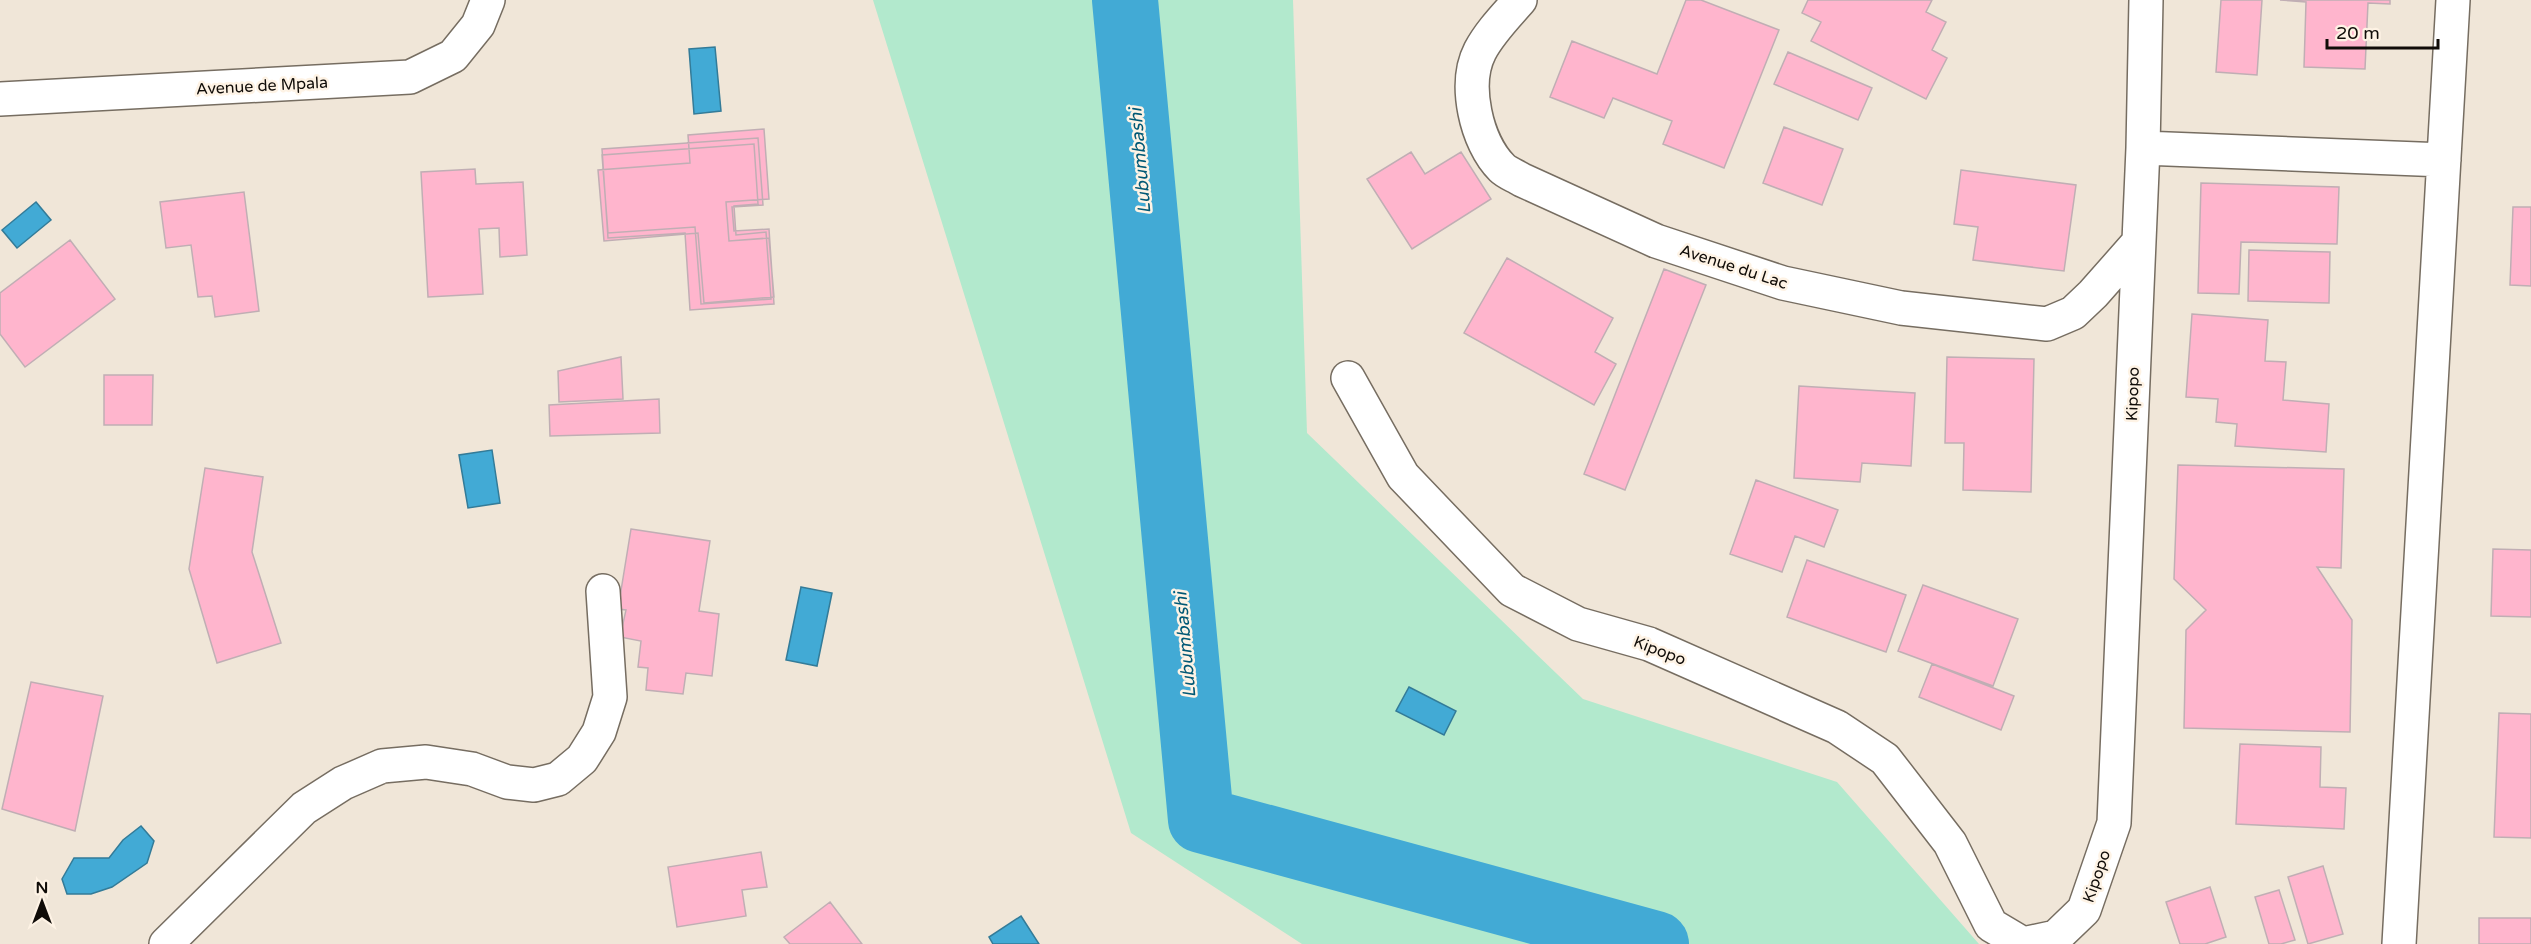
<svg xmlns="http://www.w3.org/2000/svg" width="2531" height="944" font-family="'Varela Round',sans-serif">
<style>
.green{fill:#b2e9cd}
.water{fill:#42aad5;stroke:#337b98;stroke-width:1.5}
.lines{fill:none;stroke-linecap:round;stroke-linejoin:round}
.river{stroke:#42aad5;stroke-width:66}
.building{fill:#ffb5cd;stroke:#c0aeb4;stroke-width:1.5}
.minor-casing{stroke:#766d61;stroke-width:36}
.minor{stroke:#fff;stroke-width:33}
.labels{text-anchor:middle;stroke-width:5;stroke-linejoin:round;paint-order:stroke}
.street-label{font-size:16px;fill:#100c08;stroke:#fef3e5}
.water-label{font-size:18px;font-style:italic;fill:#005875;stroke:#fef3e5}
</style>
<rect width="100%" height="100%" fill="#f0e6d8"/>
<path class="green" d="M 873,0 L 1293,0 L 1307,433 L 1583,699 L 1837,782 L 1979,944 L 1302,944 L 1131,833 Z"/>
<path class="water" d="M 715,47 L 721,111 L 694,114 L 689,49 Z
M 36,202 L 51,220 L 17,248 L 2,230 Z
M 492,450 L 500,503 L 468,508 L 459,455 Z
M 801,587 L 832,593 L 817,666 L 786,660 Z
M 1409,687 L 1456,711 L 1444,735 L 1396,711 Z
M 141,826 L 154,841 L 147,863 L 112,887 L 91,894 L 67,894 L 62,879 L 74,858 L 109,858 L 123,840 Z
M 1021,916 L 1039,944 L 993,944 L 989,937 Z"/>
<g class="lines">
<path class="river" d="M 1125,0 L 1201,820 L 1656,944"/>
</g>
<path class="building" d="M 1686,0 L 1701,0 L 1779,30 L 1724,168 L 1663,144 L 1672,121 L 1613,98 L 1604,118 L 1550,97 L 1572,41 L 1657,74 Z
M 1808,0 L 1932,0 L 1926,12 L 1946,22 L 1932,50 L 1947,58 L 1926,99 L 1811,41 L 1821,22 L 1802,13 Z
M 2221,0 L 2262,0 L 2257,75 L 2216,72 Z
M 2280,0 L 2390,0 L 2390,4 L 2368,3 L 2365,69 L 2304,67 L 2306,2 Z
M 1788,52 L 1872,88 L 1858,120 L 1774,84 Z
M 1784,127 L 1843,149 L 1822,205 L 1763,183 Z
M 764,129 L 769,199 L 726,202 L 729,241 L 769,238 L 774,297 L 704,303 L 698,233 L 604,241 L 598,170 L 690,163 L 688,135 Z
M 758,138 L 763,205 L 732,207 L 734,231 L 769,229 L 774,304 L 690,310 L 685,233 L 608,238 L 602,149 Z
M 754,144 L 758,204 L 734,206 L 736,235 L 766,232 L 771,299 L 701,304 L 695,227 L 608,233 L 602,155 Z
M 1411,152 L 1425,174 L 1461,152 L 1491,199 L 1412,249 L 1367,179 Z
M 475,169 L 476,184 L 523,182 L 527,255 L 500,257 L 499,228 L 479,229 L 483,294 L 428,297 L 421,172 Z
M 1961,170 L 2076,185 L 2064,271 L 1973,260 L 1978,227 L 1954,224 Z
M 2201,183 L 2339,187 L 2337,244 L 2241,242 L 2239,294 L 2198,293 Z
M 244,192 L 259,311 L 215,317 L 212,296 L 198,297 L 191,245 L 166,248 L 160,202 Z
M 2513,207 L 2531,207 L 2531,286 L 2510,285 Z
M 70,240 L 115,299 L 25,367 L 0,334 L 0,293 Z
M 2249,250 L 2330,252 L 2329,303 L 2248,301 Z
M 1507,258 L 1613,318 L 1595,352 L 1616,364 L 1594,405 L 1464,333 Z
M 1664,269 L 1706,285 L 1625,490 L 1584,474 Z
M 2192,314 L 2268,320 L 2265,361 L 2286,362 L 2283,400 L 2329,404 L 2326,452 L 2235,446 L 2237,424 L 2216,422 L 2218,399 L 2186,397 Z
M 621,357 L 623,399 L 559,402 L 558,371 Z
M 1947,357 L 2034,359 L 2031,492 L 1963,490 L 1964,443 L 1945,443 Z
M 104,375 L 153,375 L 152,425 L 104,425 Z
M 1799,386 L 1915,393 L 1911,466 L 1862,463 L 1860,482 L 1794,478 Z
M 659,399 L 660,433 L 550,436 L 549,405 Z
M 2178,465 L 2344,469 L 2341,568 L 2317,567 L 2352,620 L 2350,732 L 2184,728 L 2186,630 L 2206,610 L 2174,579 Z
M 205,468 L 263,477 L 252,552 L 281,643 L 217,663 L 189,569 Z
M 1756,480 L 1838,510 L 1824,547 L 1795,536 L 1782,572 L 1730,554 Z
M 631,529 L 710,541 L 699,611 L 719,614 L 712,676 L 686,673 L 683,694 L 646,690 L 648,668 L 638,667 L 641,641 L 620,637 L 626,610 L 618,609 Z
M 2493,549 L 2531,550 L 2531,617 L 2491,616 Z
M 1807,560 L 1906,595 L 1886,652 L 1787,617 Z
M 1923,585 L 2018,619 L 1993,686 L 1898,651 Z
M 1932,664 L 2014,696 L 2001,730 L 1919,697 Z
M 31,682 L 103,696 L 75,831 L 2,809 Z
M 2499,713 L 2531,714 L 2531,838 L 2494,837 Z
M 2240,744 L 2321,747 L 2320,787 L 2346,788 L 2344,829 L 2236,824 Z
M 761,852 L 767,887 L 742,890 L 746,916 L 677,927 L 668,867 Z
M 2323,866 L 2343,934 L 2308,944 L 2288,877 Z
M 2210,887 L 2226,937 L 2205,944 L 2180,944 L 2166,902 Z
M 2279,890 L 2295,940 L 2281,944 L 2269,944 L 2255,897 Z
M 830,902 L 862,944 L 790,944 L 784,937 Z
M 2479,918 L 2531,918 L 2531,944 L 2479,944 Z"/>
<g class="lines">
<defs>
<path id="minor" d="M 1520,0 C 1506,16 1490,32 1480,51 C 1463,84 1476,142 1502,168 C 1507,173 1516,176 1522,180 L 1656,241 L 1783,283 L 1901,308 L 2047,324 L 2073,313 L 2093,294 L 2138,243
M 0,99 L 410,77 L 453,56 L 478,25 L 488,0
M 2143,148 L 2444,160
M 1348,378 L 1403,476 L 1512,590 L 1578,624 L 1649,644 L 1837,727 L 1885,759 L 1950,843 L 1991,925 L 2023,944 L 2056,937 L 2084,910 L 2114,823 L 2143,148 L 2146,0
M 166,944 L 304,808 L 343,783 L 382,766 L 426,762 L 472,769 L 507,782 L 534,785 L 558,779 L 582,759 L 599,732 L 610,697 L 603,591
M 2399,944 L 2453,0"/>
</defs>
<use href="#minor" class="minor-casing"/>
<use href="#minor" class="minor"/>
</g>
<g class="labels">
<g class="street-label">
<text transform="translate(262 85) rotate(-3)" y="6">Avenue de Mpala</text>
<text transform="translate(1734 266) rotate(18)" y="6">Avenue du Lac</text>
<text transform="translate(2132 394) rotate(-88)" y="6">Kipopo</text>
<text transform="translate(1660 650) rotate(21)" y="6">Kipopo</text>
<text transform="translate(2096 876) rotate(-71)" y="6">Kipopo</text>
</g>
<g class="water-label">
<text transform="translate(1140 161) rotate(-95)" y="6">Lubumbashi</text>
<text transform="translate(1185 645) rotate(-95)" y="6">Lubumbashi</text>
</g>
</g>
<g transform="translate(42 902)" stroke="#fef3e5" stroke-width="4.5" paint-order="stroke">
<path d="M0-4.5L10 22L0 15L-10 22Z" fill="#100c08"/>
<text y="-9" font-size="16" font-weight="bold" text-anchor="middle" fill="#100c08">N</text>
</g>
<path d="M2327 39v9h111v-9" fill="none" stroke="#100c08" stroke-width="3"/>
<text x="2336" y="39" font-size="18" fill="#100c08" stroke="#fef3e5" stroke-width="4.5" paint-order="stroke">20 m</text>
</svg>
